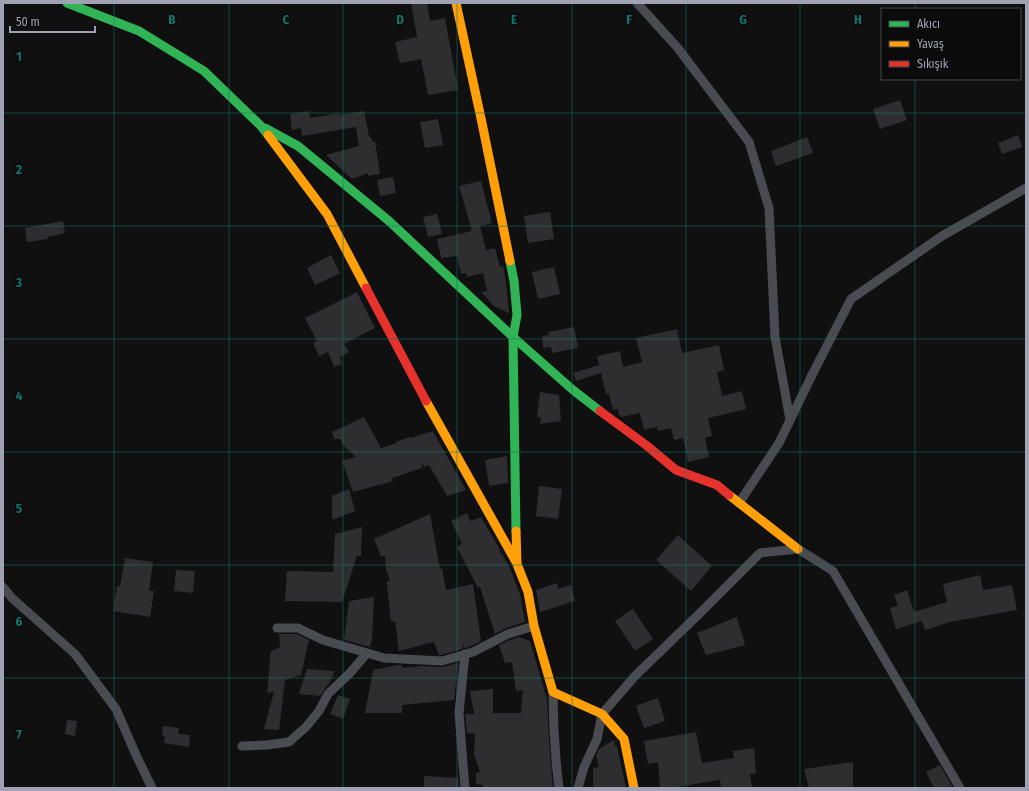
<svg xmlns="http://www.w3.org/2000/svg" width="1029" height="791" font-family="'Fira Sans Condensed',sans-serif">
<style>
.building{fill:#2e2e30}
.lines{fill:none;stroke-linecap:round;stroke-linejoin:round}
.street{stroke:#4a4b51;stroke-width:9}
.fast{stroke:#30b455;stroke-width:9}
.slow{stroke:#ff9f0a;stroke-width:9}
.jam{stroke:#e5322d;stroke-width:9}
.grid{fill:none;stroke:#0f766e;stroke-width:1;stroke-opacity:0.55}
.grid-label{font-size:13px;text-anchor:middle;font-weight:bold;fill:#0f766e;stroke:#0b0b0c;stroke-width:3.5;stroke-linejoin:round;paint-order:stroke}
</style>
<rect width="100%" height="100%" fill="#101011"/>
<path class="building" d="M 411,3 L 427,3 L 430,21 L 445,18 L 458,90 L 428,95 L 421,59 L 400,63 L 395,42 L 417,37 Z
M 900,100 L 907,120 L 880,129 L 873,109 Z
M 309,111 L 310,118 L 339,113 L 339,115 L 364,111 L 369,137 L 371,137 L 372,142 L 375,141 L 380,174 L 368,176 L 368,173 L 352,179 L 326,155 L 359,146 L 356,127 L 302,136 L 301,128 L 292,130 L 290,114 Z
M 438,119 L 443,145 L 425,148 L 420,122 Z
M 1018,135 L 1022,147 L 1002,154 L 998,143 Z
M 807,137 L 813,153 L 776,166 L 771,151 Z
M 393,177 L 396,193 L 380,196 L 377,180 Z
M 481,181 L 492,223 L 480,226 L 486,250 L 495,248 L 500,267 L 503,266 L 506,282 L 509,313 L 494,306 L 481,292 L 487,291 L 483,273 L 467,277 L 466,273 L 461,274 L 457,256 L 441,258 L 437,239 L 472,231 L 459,186 Z
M 550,212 L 554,239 L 528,243 L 524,216 Z
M 437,214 L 442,234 L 428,237 L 423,217 Z
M 63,221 L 65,233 L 48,237 L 48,239 L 27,242 L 25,228 Z
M 331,255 L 340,273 L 315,285 L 307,268 Z
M 554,267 L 560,294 L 538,299 L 532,272 Z
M 357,292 L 375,328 L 344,344 L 349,352 L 340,357 L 342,364 L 334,367 L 328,352 L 319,356 L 313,343 L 317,341 L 305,318 Z
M 574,327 L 578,348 L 552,353 L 551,347 L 543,348 L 542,336 L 549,335 L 548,332 Z
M 677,329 L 682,353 L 719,345 L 724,370 L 717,372 L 722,396 L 742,391 L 746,409 L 708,418 L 712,436 L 705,438 L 709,457 L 688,462 L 683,438 L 674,440 L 671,428 L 658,431 L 657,427 L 644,430 L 640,413 L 622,417 L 619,415 L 618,409 L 613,410 L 609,393 L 606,394 L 601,373 L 576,381 L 573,373 L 599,365 L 597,356 L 620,351 L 623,367 L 642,362 L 636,338 Z
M 540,392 L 559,395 L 561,421 L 540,424 L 541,417 L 537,417 Z
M 364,417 L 381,448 L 397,443 L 396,442 L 409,437 L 410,438 L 433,431 L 466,490 L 447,496 L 429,465 L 424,467 L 421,461 L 422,468 L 392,478 L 393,481 L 353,492 L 342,461 L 356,457 L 344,446 L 340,439 L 334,439 L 332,432 Z
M 507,456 L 508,483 L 489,486 L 485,460 Z
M 539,486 L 562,489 L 558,519 L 536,516 Z
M 349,489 L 355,511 L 332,520 L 332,496 Z
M 467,513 L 470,521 L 481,517 L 499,548 L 501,555 L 502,554 L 509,566 L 520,594 L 525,622 L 506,628 L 495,634 L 480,587 L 478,588 L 457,547 L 462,544 L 451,521 Z
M 430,514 L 440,569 L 442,568 L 446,590 L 473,584 L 481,641 L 471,646 L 464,648 L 464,643 L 463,648 L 462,649 L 441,655 L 439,655 L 434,642 L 399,651 L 395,621 L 391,622 L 387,585 L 387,581 L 390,581 L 386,569 L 385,556 L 381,556 L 374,539 Z
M 362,527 L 361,556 L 357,556 L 342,602 L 285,601 L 287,571 L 333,572 L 335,534 Z
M 678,535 L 712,566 L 691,591 L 656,560 Z
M 125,558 L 153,562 L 149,591 L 154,591 L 150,617 L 113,611 L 117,586 L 120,586 Z
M 176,570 L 195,571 L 193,593 L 174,591 Z
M 980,575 L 983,590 L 1012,585 L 1017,610 L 950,622 L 925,630 L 922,621 L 896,629 L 890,608 L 898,606 L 894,595 L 907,590 L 914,612 L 947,602 L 943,584 Z
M 557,583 L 558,589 L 571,585 L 575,601 L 540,612 L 536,590 Z
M 374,597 L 372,640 L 370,647 L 344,640 L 349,601 Z
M 633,609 L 653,639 L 635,651 L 615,621 Z
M 737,617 L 745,645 L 706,655 L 697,633 Z
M 279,634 L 297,634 L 309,640 L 301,675 L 285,680 L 279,730 L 264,729 L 274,692 L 267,693 L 271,651 L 280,647 Z
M 519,637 L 530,641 L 545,693 L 547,699 L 549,740 L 553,788 L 483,788 L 483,785 L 476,784 L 476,773 L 480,772 L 474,754 L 475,734 L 467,733 L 465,714 L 474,714 L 470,691 L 493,689 L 493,713 L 521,713 L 523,690 L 516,691 L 512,662 L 505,663 L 499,645 L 510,640 Z
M 458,663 L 454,700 L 402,705 L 402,713 L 365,713 L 373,670 L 397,665 L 402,665 L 402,668 L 422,666 L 442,667 Z
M 307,669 L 335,671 L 328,685 L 324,690 L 320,696 L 299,694 Z
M 338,695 L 350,699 L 343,719 L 330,714 Z
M 658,698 L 665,721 L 644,728 L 636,706 Z
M 67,720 L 77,721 L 75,736 L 65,734 Z
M 163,726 L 179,728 L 178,734 L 190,735 L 189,747 L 164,743 L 165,736 L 162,736 Z
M 696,732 L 702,763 L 734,758 L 733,751 L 754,748 L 756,773 L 750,774 L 752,788 L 721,788 L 720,780 L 672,788 L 660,788 L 658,762 L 648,764 L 644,741 Z
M 614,740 L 615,746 L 617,746 L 626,788 L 593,788 L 593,768 L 599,767 L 596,755 L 599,749 Z
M 853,762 L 853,788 L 809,788 L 804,769 Z
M 940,765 L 953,788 L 934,788 L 926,772 Z
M 424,776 L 458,778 L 459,788 L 424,788 Z"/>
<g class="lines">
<path class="street" d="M 637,3 L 677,47 L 749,142 L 769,208 L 775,337 L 790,420
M 739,503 L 779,443 L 812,375 L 851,299 L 942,236 L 1026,188
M 3,587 L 12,598 L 75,654 L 116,709 L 136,755 L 152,788
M 277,628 L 298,628 L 323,640 L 384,658 L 442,661 L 473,652 L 508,634 L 534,626
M 465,654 L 459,713 L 465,788
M 553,692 C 553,724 555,756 559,788
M 242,746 L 267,745 L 289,742 L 306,727 L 319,711 L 328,694 L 350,673 L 367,653
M 578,788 L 584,767 L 597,739 L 602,714 L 635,676 L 699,614 L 760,553 L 798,549 L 833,571 L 960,788"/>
<path class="fast" d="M 67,3 L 139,31 L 204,71 L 260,125 L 268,135
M 265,128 L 298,146 L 389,221 L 513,337 L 573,390 L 600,411
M 510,261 L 514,281 L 517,315 L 513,337 L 516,531"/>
<path class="slow" d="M 456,3 L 482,123 L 510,261
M 268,135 L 327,214 L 366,288
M 426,401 L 516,562
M 729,495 L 798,549
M 516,531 L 517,564 L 528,592 L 534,626 L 553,692 L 602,714 L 624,739 L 634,788"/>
<path class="jam" d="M 366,288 L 426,401
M 600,411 L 646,445 L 676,470 L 717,485 L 729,495"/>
</g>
<path class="grid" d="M 114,3 L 114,788M 229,3 L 229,788M 343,3 L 343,788M 457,3 L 457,788M 572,3 L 572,788M 686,3 L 686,788M 800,3 L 800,788M 915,3 L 915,9M 915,79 L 915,788M 3,113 L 1026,113M 3,226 L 1026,226M 3,339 L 1026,339M 3,452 L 1026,452M 3,565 L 1026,565M 3,678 L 1026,678"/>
<g class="grid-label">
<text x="172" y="24">B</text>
<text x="286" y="24">C</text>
<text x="400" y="24">D</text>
<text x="514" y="24">E</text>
<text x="629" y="24">F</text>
<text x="743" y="24">G</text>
<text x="858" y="24">H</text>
<text x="19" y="61">1</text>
<text x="19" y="174">2</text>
<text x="19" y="287">3</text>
<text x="19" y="400">4</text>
<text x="19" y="513">5</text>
<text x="19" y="626">6</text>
<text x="19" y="739">7</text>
</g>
<rect width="1029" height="791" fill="none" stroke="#a0a1b3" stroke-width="8"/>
<rect x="881" y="8" width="140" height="72" fill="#0b0b0c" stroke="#47474f"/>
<rect x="889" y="21" width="20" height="6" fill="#30b455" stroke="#47474f"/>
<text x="917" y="28" font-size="12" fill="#a0a1b3">Akıcı</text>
<rect x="889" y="41" width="20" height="6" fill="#ff9f0a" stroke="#47474f"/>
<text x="917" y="48" font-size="12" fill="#a0a1b3">Yavaş</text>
<rect x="889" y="61" width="20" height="6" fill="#e5322d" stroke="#47474f"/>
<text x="917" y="68" font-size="12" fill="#a0a1b3">Sıkışık</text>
<path d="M10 26v6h85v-6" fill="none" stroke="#a0a1b3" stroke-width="2"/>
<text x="16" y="26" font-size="12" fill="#a0a1b3" stroke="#0b0b0c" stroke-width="3" paint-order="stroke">50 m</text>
</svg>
